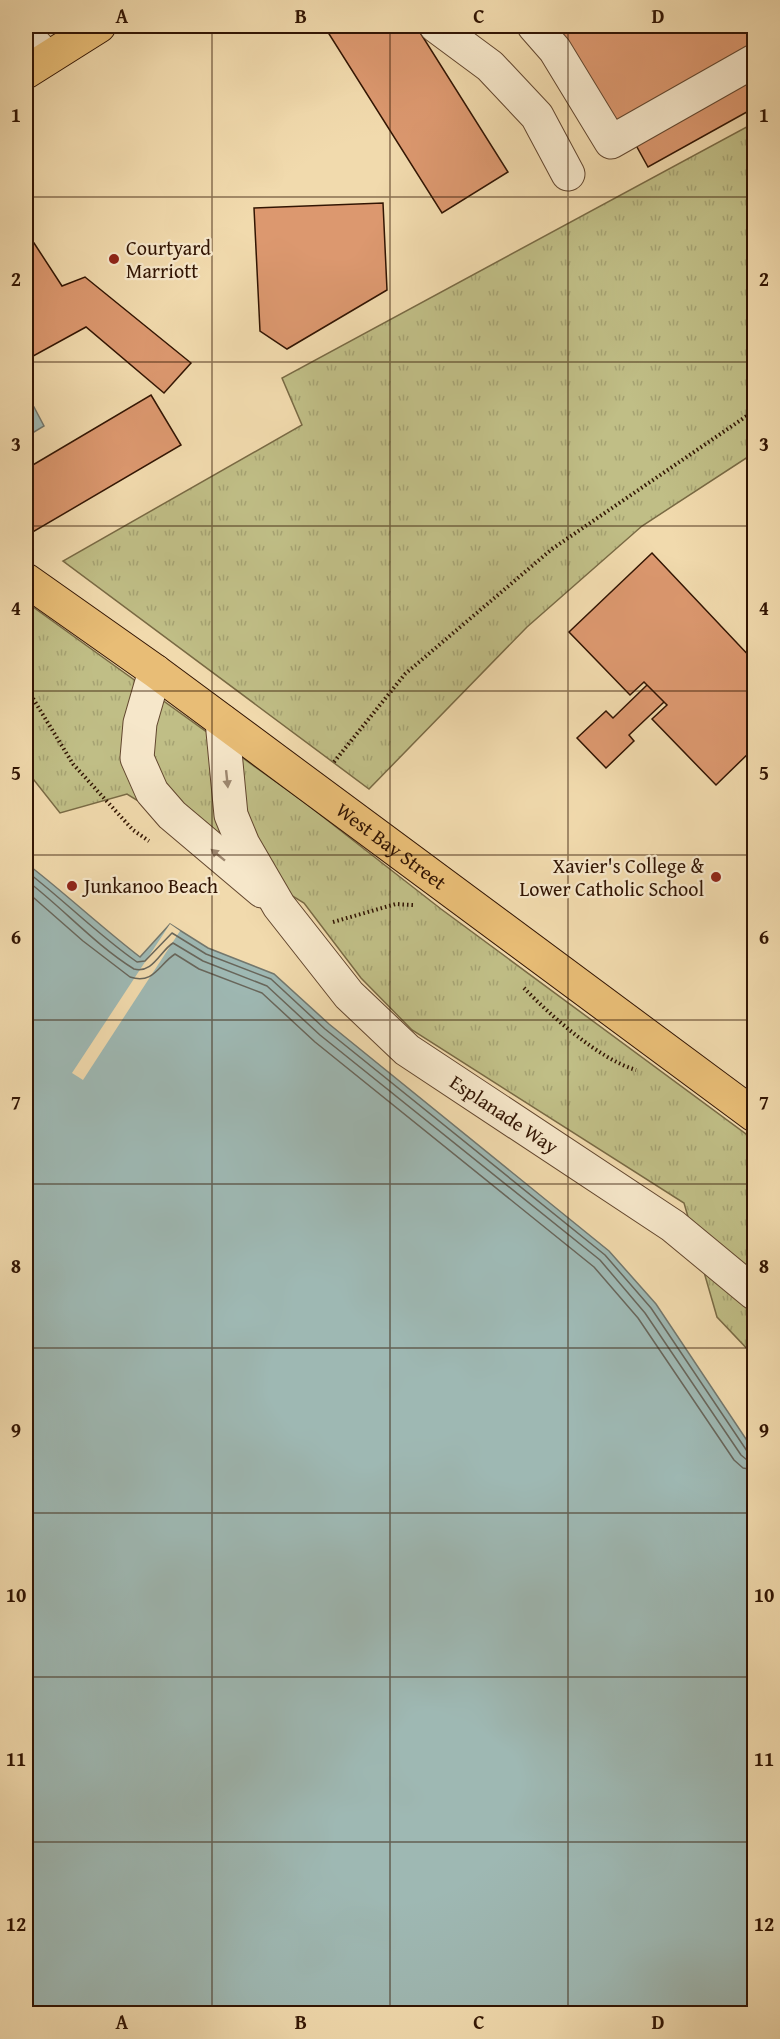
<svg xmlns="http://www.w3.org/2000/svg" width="780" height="2039" font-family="'Gentium Book Plus',serif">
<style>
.grass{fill:url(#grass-tufts);stroke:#796a44;stroke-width:1.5}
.water{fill:#9eb8b3;stroke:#73776d;stroke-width:1.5}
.pier{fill:#f1daad}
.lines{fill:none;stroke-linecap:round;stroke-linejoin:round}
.shore{stroke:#68665b;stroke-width:1.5}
.building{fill:#dc986f;stroke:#321503;stroke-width:1.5}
.minor-casing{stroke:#62462e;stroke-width:35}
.major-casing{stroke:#321503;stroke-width:35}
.highway-casing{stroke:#321503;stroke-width:35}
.path{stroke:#321503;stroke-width:4;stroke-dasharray:1.5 3;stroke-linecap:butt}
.minor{stroke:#f6e7ca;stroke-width:33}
.major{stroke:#e8bd76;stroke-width:33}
.highway{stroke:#e8bd76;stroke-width:33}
.oneway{fill:#9e8870}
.grid{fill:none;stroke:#321503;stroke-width:1.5;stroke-opacity:0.55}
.poi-dot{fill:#8f2418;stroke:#f6e7ca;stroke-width:2}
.labels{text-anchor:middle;stroke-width:4.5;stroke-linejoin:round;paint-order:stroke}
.poi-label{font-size:20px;fill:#321503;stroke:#f6e7ca;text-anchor:start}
.street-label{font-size:20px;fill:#321503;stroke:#f6e7ca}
.neatline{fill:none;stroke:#321503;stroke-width:2}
.grid-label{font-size:20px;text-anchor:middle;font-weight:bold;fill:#321503}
</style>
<defs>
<pattern id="grass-tufts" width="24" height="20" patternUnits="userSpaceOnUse" patternTransform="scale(1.5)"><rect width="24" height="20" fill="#c0be86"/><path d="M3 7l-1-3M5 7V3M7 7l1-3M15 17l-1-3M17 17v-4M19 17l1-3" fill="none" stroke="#a5a272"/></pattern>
</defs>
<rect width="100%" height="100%" fill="#f1daad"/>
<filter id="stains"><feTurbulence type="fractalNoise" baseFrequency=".00333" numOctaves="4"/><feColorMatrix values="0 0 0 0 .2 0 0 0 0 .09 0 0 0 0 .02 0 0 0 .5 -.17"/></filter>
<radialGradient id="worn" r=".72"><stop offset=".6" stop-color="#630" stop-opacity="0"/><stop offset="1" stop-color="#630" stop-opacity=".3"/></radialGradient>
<path class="grass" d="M 754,123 L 754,453 L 642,526 L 527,627 L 369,789 L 63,561 L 302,425 L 282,378 Z
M 26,602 L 304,802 L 441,909 L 754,1140 L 754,1356 L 717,1317 L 684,1203 L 412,1030 L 361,978 L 304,903 L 127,794 L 60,813 L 26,770 Z"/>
<path class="water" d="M 34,407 L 44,426 L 26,437 L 26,412 Z
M 26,863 C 65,893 101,927 140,957 L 170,924 L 208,948 L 274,974 L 329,1024 L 609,1251 L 656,1304 L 754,1451 L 754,2013 L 26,2013 Z"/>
<path class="pier" d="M 170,924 L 180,931 L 83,1080 L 72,1073 Z"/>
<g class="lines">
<path class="shore" d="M 26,871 C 64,900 98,935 137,962 L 145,961 L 172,933 L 206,954 L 271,979 L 325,1029 L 605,1255 L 651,1308 L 747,1451 L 754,1453
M 26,880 C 63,908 94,944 134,969 C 153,974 160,951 173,943 L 203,961 L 267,986 L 320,1035 L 600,1260 L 645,1313 L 741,1455 L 747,1460 L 754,1461
M 26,891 L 83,941 L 130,977 C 154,985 159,964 175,954 L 199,969 L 262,993 L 315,1042 L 594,1267 L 638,1318 L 734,1460 L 743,1468 L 754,1470"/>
</g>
<path class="building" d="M 324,26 L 416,26 L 508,172 L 442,213 Z
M 556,26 L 754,26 L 754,46 L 615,126 Z
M 754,70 L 754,108 L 648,167 L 632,138 Z
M 383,203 L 387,290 L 287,349 L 260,331 L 254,208 Z
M 34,243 L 62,286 L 85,277 L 191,363 L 164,393 L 86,327 L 26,360 L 26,297 L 33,293 L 26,280 L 26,248 Z
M 151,395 L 181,445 L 31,533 L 26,523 L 26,469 Z
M 652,553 L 754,661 L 754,748 L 716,785 L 652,719 L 667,705 L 644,682 L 630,695 L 569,632 Z
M 647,685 L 664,702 L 629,735 L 634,741 L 606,768 L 577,738 L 606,711 L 613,718 Z"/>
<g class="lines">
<defs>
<g id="minor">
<path d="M 436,26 L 490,66 L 537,116 L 568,174"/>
<path d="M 534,26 L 555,50 L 611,142 L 754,61"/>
<path d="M 26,35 L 47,58"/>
<path d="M 155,671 L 140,723 L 137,758 L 152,792 L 172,815 L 262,891"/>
<path id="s1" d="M 222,721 L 231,815 L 243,844 L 279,906 L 349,995 L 407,1050 L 673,1226 L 754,1293"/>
</g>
<path id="major" d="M 26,72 L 99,26"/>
<g id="highway">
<path id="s2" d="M 26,580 L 155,671 L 754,1115"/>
</g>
</defs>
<use href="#minor" class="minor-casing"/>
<use href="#major" class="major-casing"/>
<use href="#highway" class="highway-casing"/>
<path class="path" d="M 26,687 L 73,764 L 133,830 L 149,841
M 334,762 L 405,674 L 552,549 L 754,411
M 333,922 L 396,904 L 413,905
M 524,988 C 551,1016 599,1059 636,1070"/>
<use href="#minor" class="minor"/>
<use href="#major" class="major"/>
<use href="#highway" class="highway"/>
</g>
<defs><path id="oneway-solid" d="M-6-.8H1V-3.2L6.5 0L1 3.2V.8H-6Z" transform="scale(1.5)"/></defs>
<g class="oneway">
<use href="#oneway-solid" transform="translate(227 779) rotate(84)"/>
<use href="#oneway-solid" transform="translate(218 855) rotate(-141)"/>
</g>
<path class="grid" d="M 212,26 L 212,2014M 390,26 L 390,2014M 568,26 L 568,2014M 26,197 L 754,197M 26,362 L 754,362M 26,526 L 754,526M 26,691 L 754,691M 26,855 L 754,855M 26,1020 L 754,1020M 26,1184 L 754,1184M 26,1348 L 754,1348M 26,1513 L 754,1513M 26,1677 L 754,1677M 26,1842 L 754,1842"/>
<g class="poi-dot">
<circle cx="114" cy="259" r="6"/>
<circle cx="716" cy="877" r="6"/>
<circle cx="72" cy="886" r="6"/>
</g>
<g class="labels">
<g class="poi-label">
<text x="126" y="255">Courtyard<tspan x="126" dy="23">Marriott</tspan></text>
<text x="704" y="873" text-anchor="end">Xavier's College &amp;<tspan x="704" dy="23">Lower Catholic School</tspan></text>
<text x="84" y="893">Junkanoo Beach</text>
</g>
<g class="street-label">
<text dy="7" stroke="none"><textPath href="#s2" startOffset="452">West Bay Street</textPath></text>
<text dy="7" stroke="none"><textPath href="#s1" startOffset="507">Esplanade Way</textPath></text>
</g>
</g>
<rect width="780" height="2039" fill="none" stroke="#f1daad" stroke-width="66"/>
<rect x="33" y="33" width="714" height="1973" class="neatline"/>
<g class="grid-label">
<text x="122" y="23">A</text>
<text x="301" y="23">B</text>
<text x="479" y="23">C</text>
<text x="658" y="23">D</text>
<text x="16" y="122">1</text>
<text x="764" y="122">1</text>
<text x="16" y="286">2</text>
<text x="764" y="286">2</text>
<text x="16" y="451">3</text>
<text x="764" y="451">3</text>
<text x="16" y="615">4</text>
<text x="764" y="615">4</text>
<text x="16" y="780">5</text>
<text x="764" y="780">5</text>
<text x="16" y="944">6</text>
<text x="764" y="944">6</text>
<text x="16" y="1109">7</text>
<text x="764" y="1109">7</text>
<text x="16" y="1273">8</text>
<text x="764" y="1273">8</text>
<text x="16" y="1437">9</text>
<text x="764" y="1437">9</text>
<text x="16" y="1602">10</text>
<text x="764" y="1602">10</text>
<text x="16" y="1766">11</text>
<text x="764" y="1766">11</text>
<text x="16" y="1931">12</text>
<text x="764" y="1931">12</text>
<text x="122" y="2029">A</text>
<text x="301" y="2029">B</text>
<text x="479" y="2029">C</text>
<text x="658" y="2029">D</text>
</g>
<rect width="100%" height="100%" filter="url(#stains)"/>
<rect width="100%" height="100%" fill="url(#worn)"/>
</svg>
